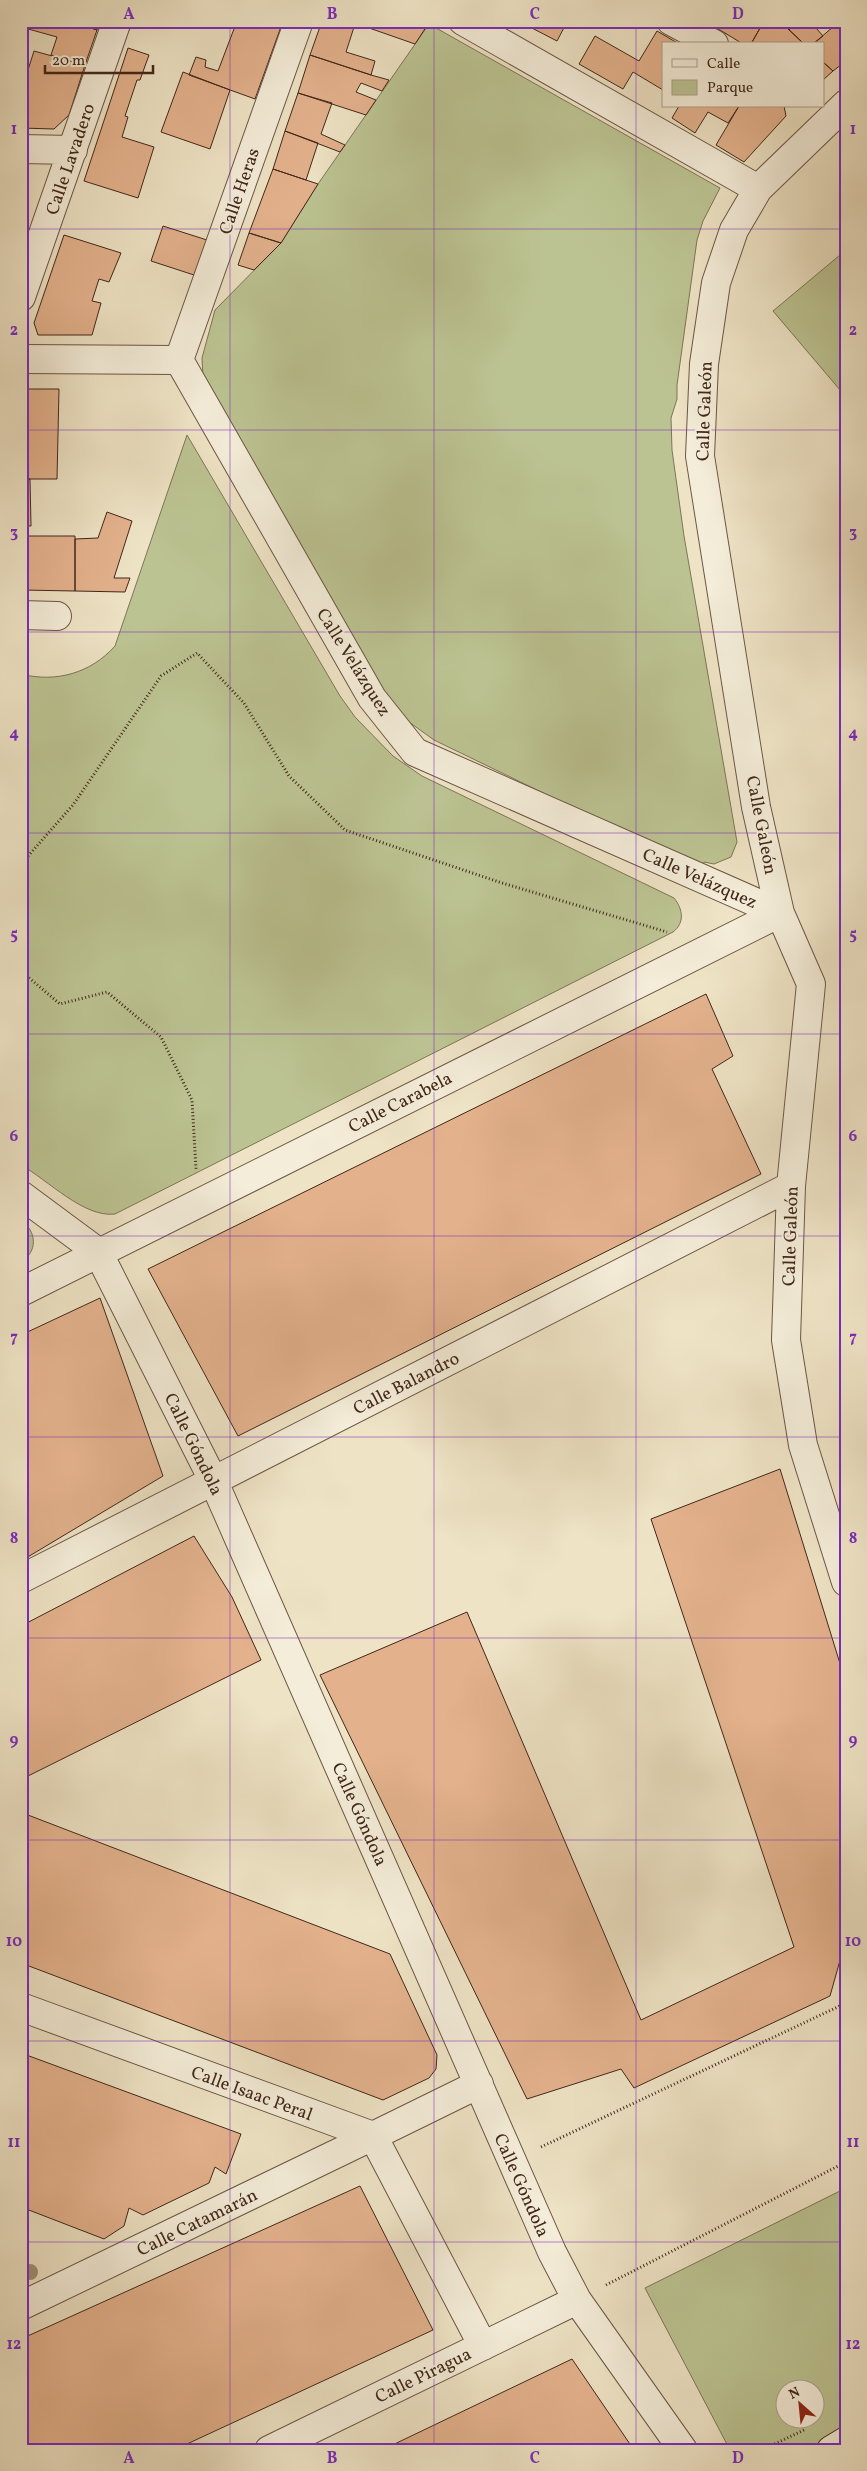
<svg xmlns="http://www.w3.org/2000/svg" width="867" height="2471" font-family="Vollkorn,serif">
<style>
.green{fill:#bcc392;stroke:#7e7556;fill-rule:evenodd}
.building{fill:#e3b28d;stroke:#41271a}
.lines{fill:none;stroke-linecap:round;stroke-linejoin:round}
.minor-casing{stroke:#6c5645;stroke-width:30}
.secondary-casing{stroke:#41271a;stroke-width:30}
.path{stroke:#41271a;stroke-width:3;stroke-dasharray:1 2.5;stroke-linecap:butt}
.minor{stroke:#f4edd9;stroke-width:28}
.secondary{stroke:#f4edd9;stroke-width:28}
.tree{fill:#a09177}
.grid{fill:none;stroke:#7b2cbf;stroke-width:1;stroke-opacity:0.55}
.labels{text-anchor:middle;stroke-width:4;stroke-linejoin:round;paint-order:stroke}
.street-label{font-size:18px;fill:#41271a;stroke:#f4edd9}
.neatline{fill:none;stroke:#7b2cbf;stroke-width:2}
.grid-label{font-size:16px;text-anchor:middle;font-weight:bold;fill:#7b2cbf}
</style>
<rect width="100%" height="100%" fill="#eee3c5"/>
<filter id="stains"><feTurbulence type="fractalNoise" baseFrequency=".004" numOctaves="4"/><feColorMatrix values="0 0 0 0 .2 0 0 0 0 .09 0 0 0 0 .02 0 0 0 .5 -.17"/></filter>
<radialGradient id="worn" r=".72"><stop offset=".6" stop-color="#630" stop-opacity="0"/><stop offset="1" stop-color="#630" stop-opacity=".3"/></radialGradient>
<path class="green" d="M 429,24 L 720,188 L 703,221 L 697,240 L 677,385 L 677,399 L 671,418 L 672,450 L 684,536 L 737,842 L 731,857 L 714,864 L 704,862 L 702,870 L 434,740 L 409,722 L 377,682 L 203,377 L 202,358 L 215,310 L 281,243 L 318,184 Z
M 846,250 L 846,397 L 773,311 Z
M 187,435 L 340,696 L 355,717 L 393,756 L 422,776 L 674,898 C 683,909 685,923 673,932 L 115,1214 C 84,1218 48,1180 21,1165 L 21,674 C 56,683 91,673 115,646 Z
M 21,1221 C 37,1230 38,1253 21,1261 Z
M 846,2188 L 846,2450 L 730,2450 L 645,2288 ZM 784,2388 L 814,2388 L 814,2418 L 784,2418 Z"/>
<path class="building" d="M 21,21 L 70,21 L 97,30 L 85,65 L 51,55 L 57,37 L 21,27 Z
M 70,21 L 99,21 L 97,30 Z
M 237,21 L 283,21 L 255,99 L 189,75 L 196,57 L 206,60 L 205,67 L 218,71 Z
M 322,21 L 349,21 L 355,24 L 346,52 L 375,61 L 371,75 L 310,55 Z
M 349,21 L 430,21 L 415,44 Z
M 531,21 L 571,21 L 569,24 L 567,22 L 557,41 L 528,26 Z
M 712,21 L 764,21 L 751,44 L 743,44 L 710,24 Z
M 764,21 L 780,21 L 804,44 L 751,44 Z
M 780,21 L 798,21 L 789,30 Z
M 798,21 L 810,21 L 823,36 L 813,44 L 804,44 L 789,30 Z
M 840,21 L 846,21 L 846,61 L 833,71 L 823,62 L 823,44 L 813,44 Z
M 657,31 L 679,44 L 663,44 L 663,90 L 633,72 L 623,89 L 579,64 L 595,36 L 639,61 Z
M 128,48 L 149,55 L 140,80 L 137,80 L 125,116 L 128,117 L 122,137 L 154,147 L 138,198 L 84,181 Z
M 34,51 L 85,65 L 69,115 L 54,129 L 21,128 L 21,92 Z
M 310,55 L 371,75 L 389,80 L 382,91 L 361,83 L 356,92 L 376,100 L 366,115 L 298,93 Z
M 823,62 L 833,71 L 823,80 Z
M 183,72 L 230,90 L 210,149 L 161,132 Z
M 298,93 L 332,103 L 321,134 L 345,145 L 340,152 L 285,131 Z
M 679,106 L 739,106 L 728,123 L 708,112 L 695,133 L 672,118 Z
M 739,106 L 784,106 L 786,116 L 744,162 L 716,145 Z
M 285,131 L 318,143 L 306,180 L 273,169 Z
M 273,169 L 318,184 L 281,243 L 249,233 Z
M 163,226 L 207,240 L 194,275 L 151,261 Z
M 249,233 L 281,243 L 254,270 L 238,265 Z
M 64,235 L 121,253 L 109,282 L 99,279 L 92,301 L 101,303 L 92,335 L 38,335 L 34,323 Z
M 21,389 L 59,389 L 57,479 L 21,479 Z
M 21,479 L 30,479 L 31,526 L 21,526 Z
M 107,512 L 132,521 L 114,578 L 130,578 L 125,592 L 75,591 L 75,539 L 98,538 Z
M 21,536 L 75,536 L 75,591 L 21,590 Z
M 706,994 L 733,1056 L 712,1069 L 761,1174 L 238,1436 L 148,1269 Z
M 100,1298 L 163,1476 L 21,1561 L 21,1335 Z
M 780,1469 L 846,1683 L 846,1939 L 830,1996 L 634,2088 L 621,2069 L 527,2099 L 320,1675 L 467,1612 L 641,2020 L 794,1947 L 651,1519 Z
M 194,1536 L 232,1597 L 261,1660 L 24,1778 L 28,1815 L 390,1954 L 437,2055 L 436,2069 L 429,2078 L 383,2100 L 21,1963 L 21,1626 Z
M 21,2053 L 241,2134 L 226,2174 L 215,2167 L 209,2183 L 143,2215 L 129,2208 L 124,2226 L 104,2239 L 21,2207 Z
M 360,2186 L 433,2330 L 174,2450 L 21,2450 L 21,2339 Z
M 572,2359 L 634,2450 L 382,2450 Z"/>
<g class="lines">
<defs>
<path id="minor" d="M 463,21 L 758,189
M 671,21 L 714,44
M 846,104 L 758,189 L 734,230 L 716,283 L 704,364 L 700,456 L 756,807 L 780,913 L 811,984 L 791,1186 L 786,1340 L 803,1445 L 846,1582
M 21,149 L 73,150
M 21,297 L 117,21
M 21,359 L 179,360
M 179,360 L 372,698 L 415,752 L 780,913
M 179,360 L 299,21
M 21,615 L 57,616
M 21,1195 L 98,1252 L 214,1482 L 552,2252 L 577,2300 L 683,2450
M 21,1292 L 780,913
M 21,1579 L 791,1186
M 21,2007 L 373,2136 L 479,2084
M 21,2306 L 373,2136 L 483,2346
M 269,2450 L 577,2300"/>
<path id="secondary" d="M 831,2450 L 846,2441"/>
</defs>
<use href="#minor" class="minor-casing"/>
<use href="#secondary" class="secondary-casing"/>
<path class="path" d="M 21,864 L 73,805 L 161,676 L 197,653 L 244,703 L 289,776 L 345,830 L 502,883 L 667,932
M 21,971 L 60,1004 L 107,992 L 161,1037 L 192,1100 L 196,1169
M 541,2147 L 846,2003
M 606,2285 L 846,2162
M 762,2450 L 804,2430"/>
<use href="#minor" class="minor"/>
<use href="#secondary" class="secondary"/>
</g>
<circle class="tree" cx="30" cy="2272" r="8"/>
<path class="grid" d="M 230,21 L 230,2450M 434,21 L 434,2450M 636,21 L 636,2450M 21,229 L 846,229M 21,430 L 846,430M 21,632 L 846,632M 21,833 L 846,833M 21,1034 L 846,1034M 21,1236 L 846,1236M 21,1437 L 846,1437M 21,1638 L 846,1638M 21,1840 L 846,1840M 21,2041 L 846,2041M 21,2242 L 846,2242"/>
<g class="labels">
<g class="street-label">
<text transform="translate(70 159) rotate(-71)" y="6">Calle Lavadero</text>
<text transform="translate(239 191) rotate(-71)" y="6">Calle Heras</text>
<text transform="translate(704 411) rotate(-88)" y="6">Calle Galeón</text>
<text transform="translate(354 662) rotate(58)" y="6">Calle Velázquez</text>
<text transform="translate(762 825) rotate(79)" y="6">Calle Galeón</text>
<text transform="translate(700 878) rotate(24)" y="6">Calle Velázquez</text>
<text transform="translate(400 1102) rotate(-27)" y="6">Calle Carabela</text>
<text transform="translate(790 1236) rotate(-88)" y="6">Calle Galeón</text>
<text transform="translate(406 1383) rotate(-27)" y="6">Calle Balandro</text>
<text transform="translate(194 1444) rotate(64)" y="6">Calle Góndola</text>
<text transform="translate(360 1814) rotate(66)" y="6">Calle Góndola</text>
<text transform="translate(252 2093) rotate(20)" y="6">Calle Isaac Peral</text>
<text transform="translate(522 2185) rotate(66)" y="6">Calle Góndola</text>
<text transform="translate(197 2222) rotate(-26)" y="6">Calle Catamarán</text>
<text transform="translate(423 2375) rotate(-26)" y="6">Calle Piragua</text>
</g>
</g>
<rect width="867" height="2471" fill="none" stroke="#eee3c5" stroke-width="55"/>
<rect x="662" y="42" width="162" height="65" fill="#f4edd9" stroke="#ac9e8d"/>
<rect x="672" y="59" width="25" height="8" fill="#f4edd9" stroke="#ac9e8d"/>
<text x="707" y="68" font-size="15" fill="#41271a">Calle</text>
<rect x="672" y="80" width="25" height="15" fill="#bcc392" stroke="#ac9e8d"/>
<text x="707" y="92" font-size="15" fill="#41271a">Parque</text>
<g transform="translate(800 2404) rotate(333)"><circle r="24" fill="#f4edd9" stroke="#ac9e8d"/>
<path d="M0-4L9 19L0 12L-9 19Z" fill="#8f2418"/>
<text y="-8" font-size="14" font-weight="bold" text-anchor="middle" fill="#41271a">N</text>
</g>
<path d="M45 65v8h108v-8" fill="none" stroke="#41271a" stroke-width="2.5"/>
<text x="52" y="65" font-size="15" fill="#41271a" stroke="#f4edd9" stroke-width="4" paint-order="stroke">20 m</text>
<rect x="28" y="28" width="812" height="2416" class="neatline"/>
<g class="grid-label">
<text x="129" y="19">A</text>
<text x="332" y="19">B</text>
<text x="535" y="19">C</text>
<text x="738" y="19">D</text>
<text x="14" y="134">1</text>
<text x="853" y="134">1</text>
<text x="14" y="335">2</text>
<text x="853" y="335">2</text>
<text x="14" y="537">3</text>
<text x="853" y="537">3</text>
<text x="14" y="738">4</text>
<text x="853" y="738">4</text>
<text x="14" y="939">5</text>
<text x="853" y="939">5</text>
<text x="14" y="1141">6</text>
<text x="853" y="1141">6</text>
<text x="14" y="1342">7</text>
<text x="853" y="1342">7</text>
<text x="14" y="1543">8</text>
<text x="853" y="1543">8</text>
<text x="14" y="1745">9</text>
<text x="853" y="1745">9</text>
<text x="14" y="1946">10</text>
<text x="853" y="1946">10</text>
<text x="14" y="2147">11</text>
<text x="853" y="2147">11</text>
<text x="14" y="2349">12</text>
<text x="853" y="2349">12</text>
<text x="129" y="2463">A</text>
<text x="332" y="2463">B</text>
<text x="535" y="2463">C</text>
<text x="738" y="2463">D</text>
</g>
<rect width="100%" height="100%" filter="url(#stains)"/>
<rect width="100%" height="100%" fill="url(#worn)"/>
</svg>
